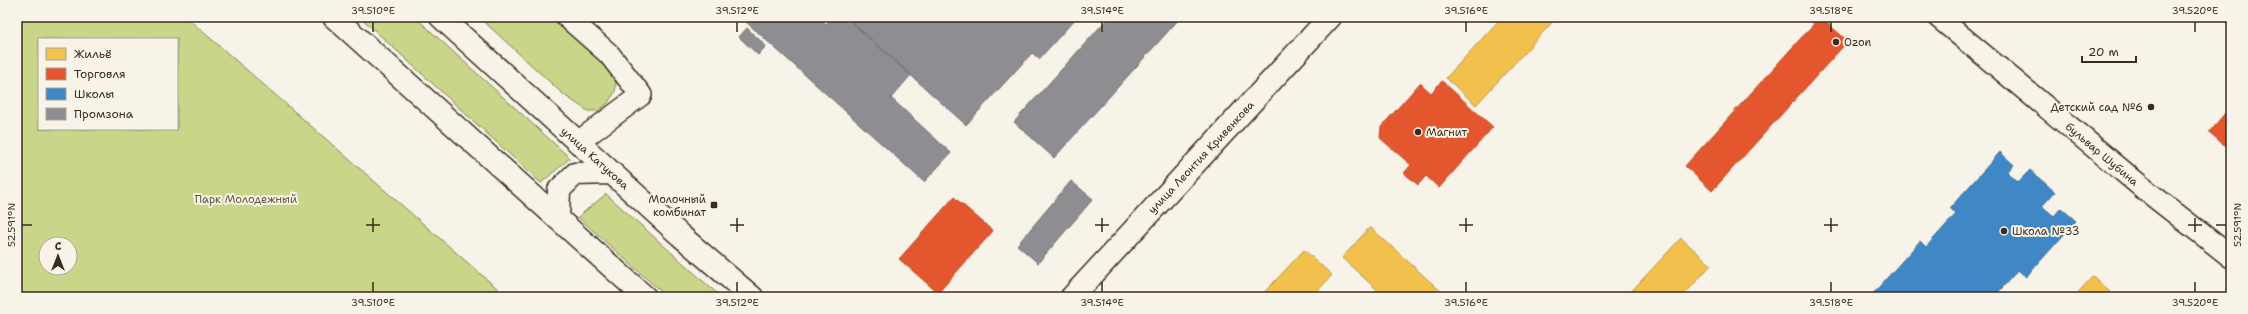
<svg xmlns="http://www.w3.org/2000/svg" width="2248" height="314" font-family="'Shantell Sans',sans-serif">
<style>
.green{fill:#c9d689;stroke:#828054;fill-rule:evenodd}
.homes{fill:#f2c14e;stroke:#bb9440}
.shops{fill:#e4572e;stroke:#b14a29}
.schools{fill:#3f88c5;stroke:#3e6c93}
.industry{fill:#8d8d92;stroke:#746f6f}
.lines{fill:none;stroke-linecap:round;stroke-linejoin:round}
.minor-casing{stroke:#3b2a1e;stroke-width:24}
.major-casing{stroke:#3b2a1e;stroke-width:25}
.minor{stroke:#f7f3e8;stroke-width:21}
.major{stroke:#f7f3e8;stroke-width:22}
.ticks{fill:none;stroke:#3b2a1e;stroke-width:1.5}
.poi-dot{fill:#3b2a1e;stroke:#f7f3e8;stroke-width:1.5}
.labels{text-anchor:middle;stroke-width:4;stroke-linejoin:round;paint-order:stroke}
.poi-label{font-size:11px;fill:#3b2a1e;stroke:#f7f3e8;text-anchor:start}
.street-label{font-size:11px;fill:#3b2a1e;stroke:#f7f3e8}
.park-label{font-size:11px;fill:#5e5539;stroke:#f7f3e8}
.neatline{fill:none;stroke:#3b2a1e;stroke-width:1.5}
.ticks-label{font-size:10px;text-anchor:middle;fill:#3b2a1e}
</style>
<rect width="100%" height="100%" fill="#f7f3e8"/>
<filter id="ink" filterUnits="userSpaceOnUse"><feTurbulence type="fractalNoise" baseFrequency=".025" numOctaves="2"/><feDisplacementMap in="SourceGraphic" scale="8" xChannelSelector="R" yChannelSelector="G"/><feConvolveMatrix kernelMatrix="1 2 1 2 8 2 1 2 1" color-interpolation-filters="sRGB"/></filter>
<g filter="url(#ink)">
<path class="green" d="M 17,17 L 186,17 L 507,297 L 17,297 ZM 39,39 L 177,39 L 177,129 L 39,129 ZM 46,244 L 70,244 L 70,268 L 46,268 Z
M 360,17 L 415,17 L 570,158 L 541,183 Z
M 479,17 L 551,17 L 611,71 L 616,83 L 615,92 L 607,104 L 598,111 L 588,111 L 564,95 Z
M 606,194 L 721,297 L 667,297 L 578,217 Z"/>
<path class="homes" d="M 1502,17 L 1557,17 L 1476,105 L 1446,78 Z
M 1806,17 L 1820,17 L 1814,24 Z
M 1370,227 L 1447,297 L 1385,297 L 1342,258 Z
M 1681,238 L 1711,265 L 1682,297 L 1626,297 Z
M 1304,250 L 1332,275 L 1312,297 L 1260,297 Z
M 2093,276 L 2115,297 L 2074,297 Z"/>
<path class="shops" d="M 1820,17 L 1848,41 L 1712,191 L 1685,166 Z
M 1442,81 L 1493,127 L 1439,188 L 1426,176 L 1418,185 L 1404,173 L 1411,165 L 1380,138 L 1381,127 L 1420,83 L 1431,93 Z
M 2226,112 L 2231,117 L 2231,151 L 2209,132 Z
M 954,197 L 993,231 L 938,293 L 899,259 Z"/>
<path class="schools" d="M 2000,152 L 2014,165 L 2007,172 L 2018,182 L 2030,170 L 2055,192 L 2042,206 L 2054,216 L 2061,208 L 2076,221 L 2026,277 L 2018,270 L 1994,297 L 1870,297 L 1920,241 L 1926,247 L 1956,214 L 1950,208 Z"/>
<path class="industry" d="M 749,17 L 819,17 L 826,24 L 832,17 L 846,17 L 911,75 L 891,98 L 951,153 L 924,182 L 745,21 Z
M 846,17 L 1077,17 L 1039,59 L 1032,53 L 966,125 Z
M 1109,17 L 1181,17 L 1054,158 L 1014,122 Z
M 747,28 L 766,46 L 758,55 L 739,37 Z
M 1071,181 L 1093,199 L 1038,263 L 1017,245 Z"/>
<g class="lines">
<defs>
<path id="minor" d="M 567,17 L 609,54 L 641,95 L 578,142
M 1938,17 L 2143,188 L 2231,257"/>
<path id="major" d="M 334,17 L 645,297
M 441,17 L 681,236 L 752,297
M 558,218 L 559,190 L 575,174 L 611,173
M 1072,297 L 1330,17"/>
</defs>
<use href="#minor" class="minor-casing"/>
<use href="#major" class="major-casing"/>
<use href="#minor" class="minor"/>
<use href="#major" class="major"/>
</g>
</g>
<path class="ticks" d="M 373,22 L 373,32M 737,22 L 737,32M 1102,22 L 1102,32M 1466,22 L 1466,32M 1831,22 L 1831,32M 2195,22 L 2195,32M 373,218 L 373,232M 737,218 L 737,232M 1102,218 L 1102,232M 1466,218 L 1466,232M 1831,218 L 1831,232M 2195,218 L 2195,232M 22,225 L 32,225M 366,225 L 380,225M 730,225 L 744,225M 1095,225 L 1109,225M 1459,225 L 1473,225M 1824,225 L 1838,225M 2188,225 L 2202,225M 2216,225 L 2226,225M 373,282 L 373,292M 737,282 L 737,292M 1102,282 L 1102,292M 1466,282 L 1466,292M 1831,282 L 1831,292M 2195,282 L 2195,292"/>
<g class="poi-dot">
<circle cx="1836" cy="42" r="4"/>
<circle cx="2151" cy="107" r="4"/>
<circle cx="1418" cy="132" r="4"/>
<rect x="710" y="201" width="8" height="8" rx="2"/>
<circle cx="2004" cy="231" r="4"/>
</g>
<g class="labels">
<g class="poi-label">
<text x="1844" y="46">Ozon</text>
<text x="2143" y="111" text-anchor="end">Детский сад №6</text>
<text x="1426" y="136">Магнит</text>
<text x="706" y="203" text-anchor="end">Молочный<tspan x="706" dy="13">комбинат</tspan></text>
<text x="2012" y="235">Школа №33</text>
</g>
<g class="street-label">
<text transform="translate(2102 154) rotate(40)" y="4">бульвар Шубина</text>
<text transform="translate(1201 157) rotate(-47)" y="4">улица Леонтия Кривенкова</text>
<text transform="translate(595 158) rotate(42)" y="4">улица Катукова</text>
</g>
<g class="park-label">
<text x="246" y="203">Парк Молодежный</text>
</g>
</g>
<rect width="2248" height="314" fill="none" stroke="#f7f3e8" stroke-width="44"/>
<rect x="38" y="38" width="140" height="92" fill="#f7f3e8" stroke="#aca397"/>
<rect x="46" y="48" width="20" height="12" fill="#f2c14e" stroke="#aca397"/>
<text x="74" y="58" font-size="12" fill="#3b2a1e">Жильё</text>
<rect x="46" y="68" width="20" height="12" fill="#e4572e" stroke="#aca397"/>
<text x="74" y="78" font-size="12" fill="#3b2a1e">Торговля</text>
<rect x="46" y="88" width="20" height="12" fill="#3f88c5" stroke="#aca397"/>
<text x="74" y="98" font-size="12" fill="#3b2a1e">Школы</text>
<rect x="46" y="108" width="20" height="12" fill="#8d8d92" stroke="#aca397"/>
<text x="74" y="118" font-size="12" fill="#3b2a1e">Промзона</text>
<g transform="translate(58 256)"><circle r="19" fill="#f7f3e8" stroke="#aca397"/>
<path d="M0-3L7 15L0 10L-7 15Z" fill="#3b2a1e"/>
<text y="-6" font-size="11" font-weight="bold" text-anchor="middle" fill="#3b2a1e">С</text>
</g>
<path d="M2082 56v6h54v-6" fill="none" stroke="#3b2a1e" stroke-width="2"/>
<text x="2088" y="56" font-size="12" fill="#3b2a1e" stroke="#f7f3e8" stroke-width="3" paint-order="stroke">20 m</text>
<rect x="22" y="22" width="2204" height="270" class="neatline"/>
<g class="ticks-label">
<text x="373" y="14">39.510°E</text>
<text x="737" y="14">39.512°E</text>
<text x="1102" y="14">39.514°E</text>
<text x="1466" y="14">39.516°E</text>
<text x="1831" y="14">39.518°E</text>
<text x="2195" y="14">39.520°E</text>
<text transform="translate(11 225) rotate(-90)" y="4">52.591°N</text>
<text transform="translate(2237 225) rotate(-90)" y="4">52.591°N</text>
<text x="373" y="306">39.510°E</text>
<text x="737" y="306">39.512°E</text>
<text x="1102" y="306">39.514°E</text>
<text x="1466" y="306">39.516°E</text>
<text x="1831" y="306">39.518°E</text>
<text x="2195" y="306">39.520°E</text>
</g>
</svg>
